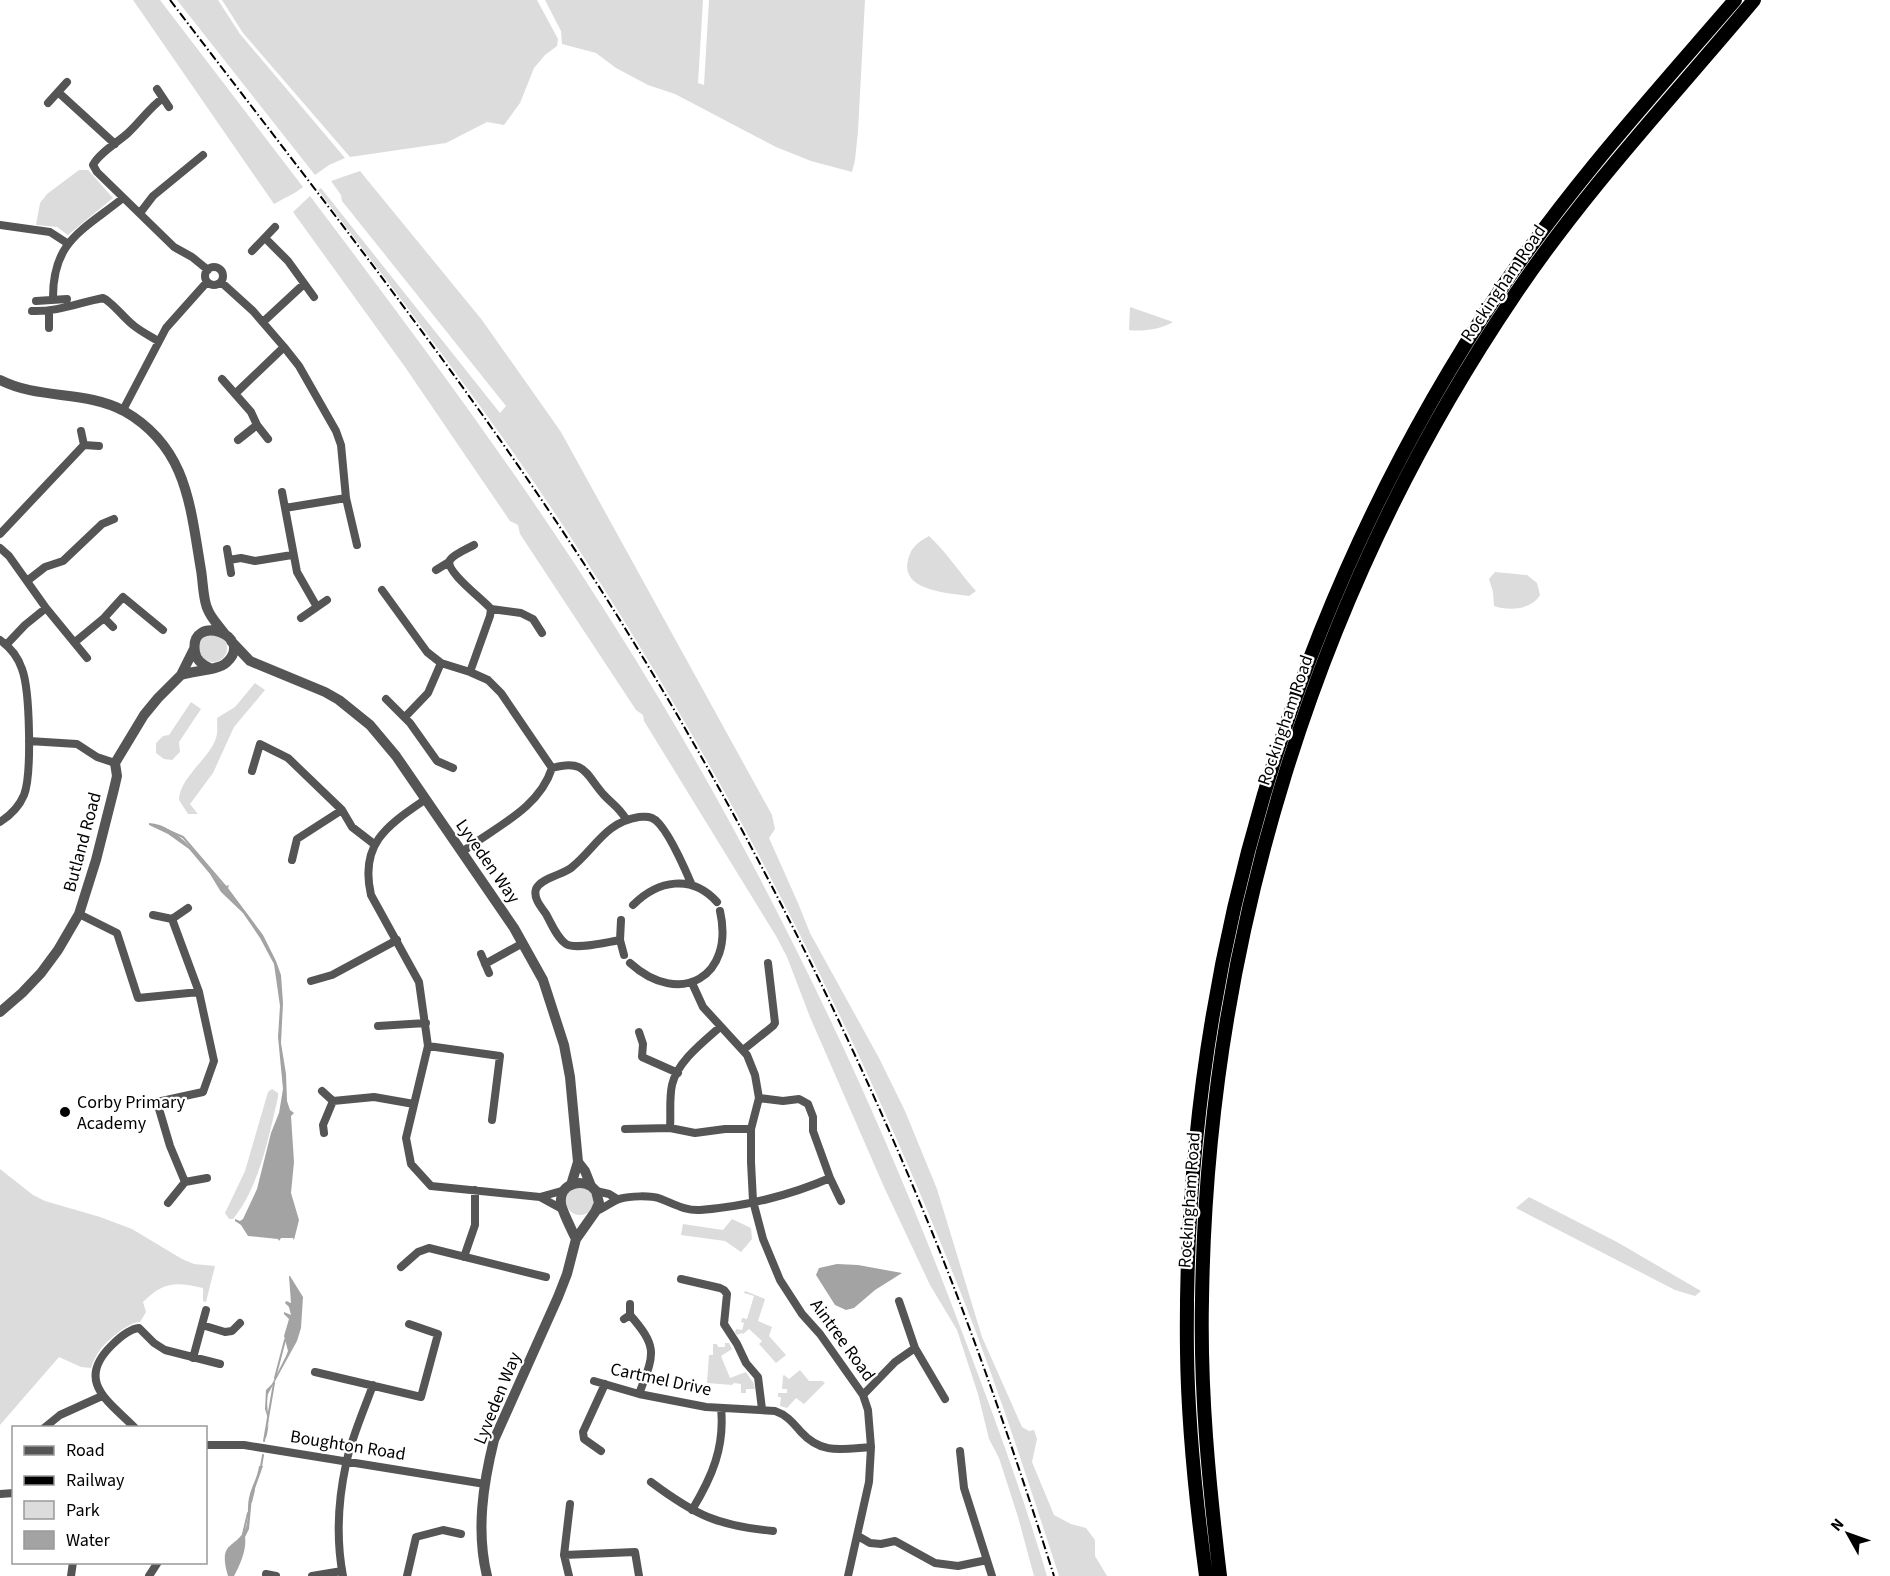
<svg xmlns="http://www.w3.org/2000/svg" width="1890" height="1576" font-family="'Source Sans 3',sans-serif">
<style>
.green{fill:#dcdcdc}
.water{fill:#a3a3a3}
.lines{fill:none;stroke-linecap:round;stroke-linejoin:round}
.stream{stroke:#a3a3a3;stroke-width:2}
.minor{stroke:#555;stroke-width:8}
.tertiary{stroke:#555;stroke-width:10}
.trunk{stroke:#000;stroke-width:14}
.rail{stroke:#000;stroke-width:2;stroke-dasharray:9 3 1.5 3;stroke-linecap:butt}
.poi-dot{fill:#000;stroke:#fff;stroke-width:2}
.labels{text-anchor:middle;stroke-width:4.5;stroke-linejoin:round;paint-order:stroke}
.street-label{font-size:18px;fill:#000;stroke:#fff}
.poi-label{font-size:18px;fill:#000;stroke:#fff;text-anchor:start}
</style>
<rect width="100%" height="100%" fill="#fff"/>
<path class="green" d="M 133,0 L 160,0 L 303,187 C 293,195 284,198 274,204 Z
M 177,0 L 218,0 L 240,34 L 345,158 L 329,165 L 315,175 Z
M 222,0 L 537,0 L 558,39 L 557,46 L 545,55 L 534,68 L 520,103 L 504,125 L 487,122 L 446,143 L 350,157 L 243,33 Z
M 545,0 L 703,0 L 698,83 L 704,85 L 709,0 L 865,0 L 858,131 L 855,160 L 852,172 L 811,161 L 776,147 L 675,94 L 648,85 L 616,68 L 596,53 L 562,44 L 561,31 Z
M 79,170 L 88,170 L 113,198 L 68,235 L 57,227 L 36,225 L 40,203 L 47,194 Z
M 360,171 L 482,320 L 561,432 L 772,815 L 775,829 L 769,838 L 798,903 L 810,933 L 879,1058 L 905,1111 L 937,1189 L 982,1337 L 1022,1427 L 1029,1431 L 1034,1430 L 1037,1439 L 1032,1462 L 1054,1515 L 1071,1524 L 1086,1528 L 1095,1540 L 1095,1556 L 1107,1576 L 1059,1576 C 1028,1481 997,1384 960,1291 C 855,1025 723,769 566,530 C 489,413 403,302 318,190 L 321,188 L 500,413 L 506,406 L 342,201 L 341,195 L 331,181 Z
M 310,196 C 415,335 519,474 612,622 C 754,846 871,1088 964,1337 C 994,1416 1023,1495 1047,1576 L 1034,1576 L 1018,1517 L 999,1458 L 989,1439 L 978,1394 L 957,1330 L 930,1285 L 884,1187 L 810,1017 L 787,957 L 776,936 L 644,721 L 643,715 L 636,710 L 520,534 L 518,525 L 510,521 L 405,367 L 293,212 Z
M 1130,307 L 1173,322 C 1161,329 1143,332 1129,330 Z
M 929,536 C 948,554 959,572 976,591 L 969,596 C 948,593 900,591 908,560 C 911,547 918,542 929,536 Z
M 1495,572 L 1527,575 L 1537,583 L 1540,595 C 1531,610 1509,611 1494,606 L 1493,592 L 1489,579 Z
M199 648a14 14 0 1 1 28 0a14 14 0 1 1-28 0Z
M 255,683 L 265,690 L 234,727 L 213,773 L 190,804 L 198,814 L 188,814 L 179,800 C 179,778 210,758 216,738 C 218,732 217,724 217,718 L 235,707 Z
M 191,702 L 201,709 L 179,742 L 180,752 L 172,760 L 164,759 L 156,753 L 156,743 L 163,736 L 169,735 Z
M 272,1089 L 278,1093 L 278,1097 C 269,1136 259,1188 233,1219 L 229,1219 L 225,1213 L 245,1171 L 268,1092 Z
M 0,1169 L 33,1195 L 45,1201 L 100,1217 L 132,1229 L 182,1259 L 194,1264 L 215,1266 L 206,1302 L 203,1301 L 203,1288 C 176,1282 164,1281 143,1302 L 146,1312 L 140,1322 C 130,1321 106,1341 100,1350 C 96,1355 93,1362 91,1368 L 81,1367 L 59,1357 L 0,1425 Z
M566 1201a14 14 0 1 1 28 0a14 14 0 1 1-28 0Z
M 1529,1197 L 1617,1242 L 1701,1291 L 1695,1296 L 1675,1290 L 1516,1208 Z
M 732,1219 L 751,1228 L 752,1239 L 741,1252 L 725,1241 L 681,1235 L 683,1224 L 723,1230 Z
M 745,1291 L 765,1299 L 758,1321 L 772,1327 L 769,1336 L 786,1355 L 776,1363 L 759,1344 L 762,1341 L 749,1329 L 743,1334 L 742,1333 L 737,1335 L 735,1332 L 736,1329 L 742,1330 L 744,1323 L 741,1322 L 742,1318 L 747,1319 L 754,1296 L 744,1293 Z
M 725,1343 L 729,1343 L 732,1349 L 721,1356 L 730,1378 L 746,1372 L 754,1384 L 755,1389 L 746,1389 L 746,1393 L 741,1393 L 741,1384 L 734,1383 L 732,1385 L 707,1383 L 709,1355 L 713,1355 L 713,1344 L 717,1344 L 718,1347 L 725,1347 Z
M 800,1370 L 809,1381 L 822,1381 L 825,1383 L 804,1404 L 796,1398 L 787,1408 L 780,1406 L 781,1397 L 778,1397 L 778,1393 L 787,1393 L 787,1389 L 782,1389 L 783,1376 L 784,1375 L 789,1379 Z"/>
<path class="water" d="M 149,823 C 178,824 205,864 222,884 L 226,886 L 229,885 L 228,888 L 263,935 L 276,961 L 281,975 L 283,1003 L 281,1043 L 286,1074 L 287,1101 L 290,1110 L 294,1113 L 291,1116 L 294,1162 L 291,1193 L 299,1220 L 294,1240 L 293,1238 L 281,1238 L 279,1241 L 278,1239 L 248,1236 L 241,1225 L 235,1221 L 235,1219 L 240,1221 L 243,1219 L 257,1189 L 271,1133 L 279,1113 L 283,1089 L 278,1037 L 280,1006 L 274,964 L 260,938 L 243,913 L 221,892 L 210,874 L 189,849 L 168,834 L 149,825 Z
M 837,1264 L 858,1265 L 902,1273 L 875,1290 L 854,1308 L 846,1310 L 835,1305 L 816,1275 L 819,1268 Z
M 289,1276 L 290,1276 L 303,1297 L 301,1328 L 297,1341 L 268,1394 C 265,1412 272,1418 266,1438 L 264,1438 L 269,1422 L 265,1409 L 266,1390 L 272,1384 L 286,1356 L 288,1351 L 284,1336 L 289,1319 L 284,1314 L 284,1312 L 291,1315 L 289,1307 L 285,1303 L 286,1301 L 291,1303 Z
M 259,1466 L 263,1466 L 252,1497 L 249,1529 L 245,1537 C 247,1549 240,1565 234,1576 L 228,1576 C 217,1539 237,1550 246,1527 C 249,1518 247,1507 249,1498 C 251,1487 258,1477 259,1466 Z"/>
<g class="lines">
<path class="stream" d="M 167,830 L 183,837 L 225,886
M 275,1378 L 285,1340
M 264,1441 L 274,1383
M 261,1467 L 263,1455
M 251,1502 L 254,1490
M 243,1534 L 248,1513"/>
<path class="minor" d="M 157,89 L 169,107
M 58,92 L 115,144
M 163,98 C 149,108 141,121 128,133 C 118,142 98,154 93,165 L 97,172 L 174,247 L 192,257 L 208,270
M 48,103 L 67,82
M 140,213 L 153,196 L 203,155
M 0,225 L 50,232 L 67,243
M 265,238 L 288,261 L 314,297
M 252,251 L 275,227
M205 276a9 9 0 1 1 18 0a9 9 0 1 1-18 0Z
M 221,282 L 253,311 L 284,347 L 299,366 L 336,431 L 341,445 L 346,498 L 357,545
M 53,300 C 52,241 82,231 123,198
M 36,301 L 67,299
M 32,311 C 57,312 78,303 103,298 C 111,301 124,318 133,325 C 140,331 150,336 158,341
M 263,322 L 304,284
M 49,328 L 49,311
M 222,379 L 251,412 L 257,425 L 268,439
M 236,393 L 284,347
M 123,410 L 166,328 L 207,282
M 81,431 L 84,445 L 99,446
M 238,440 L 257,425
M 282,492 L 297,572 L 317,607
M 285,508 L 346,498
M 0,534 L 84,445
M 0,548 L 9,556 L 46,608
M 227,549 L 231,573
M 229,560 L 241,558 L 255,561 L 292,555
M 436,570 L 449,562
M 27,581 L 45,567 L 63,561 L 102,524 L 114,519
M 382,590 L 427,652 L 441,663 L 470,672 L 488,680 L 501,693 L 552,768 C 539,809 495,827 462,852
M 491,609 L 521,613 L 533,619 L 542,633
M 104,618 L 113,627
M 301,618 L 327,600
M 0,640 C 10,647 18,657 22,669 C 30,690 32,775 24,795 C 19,807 11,815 0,822
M 75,642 L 104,618 L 123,597 L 163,630
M 7,644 L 25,625 L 46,608 L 87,658
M 470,672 L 490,616 L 491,609 C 484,600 444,571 450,560 C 454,554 467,549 474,545
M 386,699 L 410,723 L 437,761 L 453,768
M 405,717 L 428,693 L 441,663
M 29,741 L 77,744 L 97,757 L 115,763
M 552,768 C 585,759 585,773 603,794 C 612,804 618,806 626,819
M 252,771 L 260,744 L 288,758 L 342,810 L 352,827 L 374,844
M 426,799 C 388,825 359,843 371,895 L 419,982 L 428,1046 L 406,1138 L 411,1164 L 431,1186 L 540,1197 L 562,1209
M 292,860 L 297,839 L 342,810
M 633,905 C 658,880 692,874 717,902
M 79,914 L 117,933 L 138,998 L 199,992
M 153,915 L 172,919
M 621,920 L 620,940 L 624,955
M 620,940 C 607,942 577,950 566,944 C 557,938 551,923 546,914 C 541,907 533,898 536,889 C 541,878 562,875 571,868 C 595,849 605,822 639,817 C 644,817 647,816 652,818 C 665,823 685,869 691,883
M 481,954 L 489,973
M 630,963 C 680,1008 735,977 720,911
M 485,964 L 523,943
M 311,981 L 332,975 L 397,940
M 692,983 L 703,1007 L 747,1055 L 755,1075 L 759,1098 L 751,1129 L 751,1162 L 753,1201 L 763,1239 L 780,1280 L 802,1314 L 820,1334 L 863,1395 L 868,1410 L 871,1447 L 869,1482 L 848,1576
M 378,1026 L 426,1023
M 639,1032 L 643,1044 L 642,1057 L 678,1073
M 428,1046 L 500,1056 L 492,1120
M 743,1050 L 773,1026 L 775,1023 L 768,963
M 322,1091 L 333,1101
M 759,1098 L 783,1101 L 799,1099 L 808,1104 L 813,1117 L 813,1131 L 830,1178
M 670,1128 C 671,1114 669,1099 672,1085 C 677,1062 703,1042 720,1027
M 625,1129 L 670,1128 L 695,1133 L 725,1129 L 751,1129
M 324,1133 L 323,1125 L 333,1101 L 374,1097 L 414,1104
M 185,1182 L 170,1146 L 157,1102 L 203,1092 L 214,1061 L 199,992 L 172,919 L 188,908
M 596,1191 L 609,1194 L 617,1199
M 540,1197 L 565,1190
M 168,1203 L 185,1182 L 207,1178
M 595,1212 C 602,1209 615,1200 619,1199 C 630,1196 650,1195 661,1199 C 674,1204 686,1211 700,1210 C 744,1207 791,1195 830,1178 L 841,1201
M 464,1257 L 475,1225 L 475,1190
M 401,1267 L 418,1252 L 429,1248 L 546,1277
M 681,1279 L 720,1288 L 724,1290 L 727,1294 L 724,1324 L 737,1344 L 746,1363 L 758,1377 L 762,1409
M 899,1301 L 915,1348 L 945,1399
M 630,1315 C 659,1348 654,1354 639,1394
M 624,1319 L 630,1315 L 630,1304
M 202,1325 L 225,1332 L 232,1331 L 240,1323
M 193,1358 L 206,1310
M 315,1372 L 421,1397 L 438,1334 L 409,1324
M 594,1381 L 639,1394 L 706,1407 L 775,1411 C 787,1415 793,1423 801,1432 C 822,1455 842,1449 871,1447
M 863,1395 L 895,1362 L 915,1348
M 44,1428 L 60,1415 L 102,1396
M 135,1428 C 110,1402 74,1382 112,1345 C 119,1338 129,1329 139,1328 L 154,1343 L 165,1350 L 220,1364
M 206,1445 L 244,1445 L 485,1484
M 601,1451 L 584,1439 L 583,1432 L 605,1384
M 960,1451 L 964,1488 L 992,1576
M 651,1482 C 695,1515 718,1526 773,1531
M 0,1494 L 14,1493
M 570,1504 L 564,1555 L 635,1552 L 639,1576
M 692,1510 C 712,1477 725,1447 721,1408
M 858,1536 L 870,1543 L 881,1544 L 895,1541 L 935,1563 L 958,1566 L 987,1560
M 564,1555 L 569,1576
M 266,1574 L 276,1576
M 71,1576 L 73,1562
M 149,1576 L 158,1562
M 312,1576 L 342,1571
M 343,1576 C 336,1539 338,1501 346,1464 C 351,1439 364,1410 373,1385
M 407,1576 L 416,1537 L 443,1530 L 461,1534"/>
<path class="tertiary" d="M 0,380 C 39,400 85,390 124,411 C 187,447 190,505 201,570 C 203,581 203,601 208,610 C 211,618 219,626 224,633
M 231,641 L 250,661 L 325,692 L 339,700 L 370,725 L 396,756 L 514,928 L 543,980 L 564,1045 L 570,1077 L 578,1162 L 571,1185
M 181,675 C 192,671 219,670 226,663 C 257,635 188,612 195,652 C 196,661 203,665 210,668
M 0,1012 L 22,993 L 41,973 L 58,950 L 79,914 L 96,860 L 114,789 L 117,776 L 115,763 L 144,715 L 158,698 L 181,675 L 194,649
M 576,1239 C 573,1233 561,1208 561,1203 C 559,1185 578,1179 591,1186
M 487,1576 C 476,1531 483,1484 494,1440 L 558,1297 L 567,1274 L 576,1239 L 595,1212 L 599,1203 L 596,1191 L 591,1186 L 585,1171 L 578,1162"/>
<path class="trunk" d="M 1206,1576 C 1196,1502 1188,1427 1187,1352 C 1182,974 1291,603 1501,289 C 1570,186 1654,94 1735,0
M 1220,1576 C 1209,1484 1200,1392 1202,1300 C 1207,943 1314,592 1514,296 C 1585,190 1672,98 1754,0"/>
<path class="rail" d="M 170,0 C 318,194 470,385 601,590 C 730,793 841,1009 932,1232 C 978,1345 1017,1460 1054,1576"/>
</g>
<circle class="poi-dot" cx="65" cy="1112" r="6"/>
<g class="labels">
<g class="street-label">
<text transform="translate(1503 283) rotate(-56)" y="6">Rockingham Road</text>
<text transform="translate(1285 720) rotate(-71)" y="6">Rockingham Road</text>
<text transform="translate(82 842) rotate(-75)" y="6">Butland Road</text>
<text transform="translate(488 861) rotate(55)" y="6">Lyveden Way</text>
<text transform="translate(1189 1200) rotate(-86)" y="6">Rockingham Road</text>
<text transform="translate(843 1340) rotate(54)" y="6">Aintree Road</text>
<text transform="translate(661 1379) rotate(12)" y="6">Cartmel Drive</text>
<text transform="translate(497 1398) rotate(-68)" y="6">Lyveden Way</text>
<text transform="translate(348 1445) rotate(9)" y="6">Boughton Road</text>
</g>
<g class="poi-label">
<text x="77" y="1108">Corby Primary<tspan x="77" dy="21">Academy</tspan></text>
</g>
</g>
<rect x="12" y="1426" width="195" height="138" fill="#ffffff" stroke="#999999" stroke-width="1.5"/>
<rect x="24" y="1446" width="30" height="9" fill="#555555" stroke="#999999" stroke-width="1.5"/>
<text x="66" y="1456" font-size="18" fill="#000000">Road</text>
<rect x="24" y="1476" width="30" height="9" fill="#000000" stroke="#999999" stroke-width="1.5"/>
<text x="66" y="1486" font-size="18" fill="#000000">Railway</text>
<rect x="24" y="1501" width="30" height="18" fill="#dcdcdc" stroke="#999999" stroke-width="1.5"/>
<text x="66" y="1516" font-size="18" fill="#000000">Park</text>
<rect x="24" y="1531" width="30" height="18" fill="#a3a3a3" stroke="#999999" stroke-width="1.5"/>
<text x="66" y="1546" font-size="18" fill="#000000">Water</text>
<g transform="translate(1848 1534) rotate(310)" stroke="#ffffff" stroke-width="4.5" paint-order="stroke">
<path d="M0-4.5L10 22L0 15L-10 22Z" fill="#000000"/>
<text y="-9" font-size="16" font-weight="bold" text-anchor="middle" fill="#000000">N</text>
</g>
</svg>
